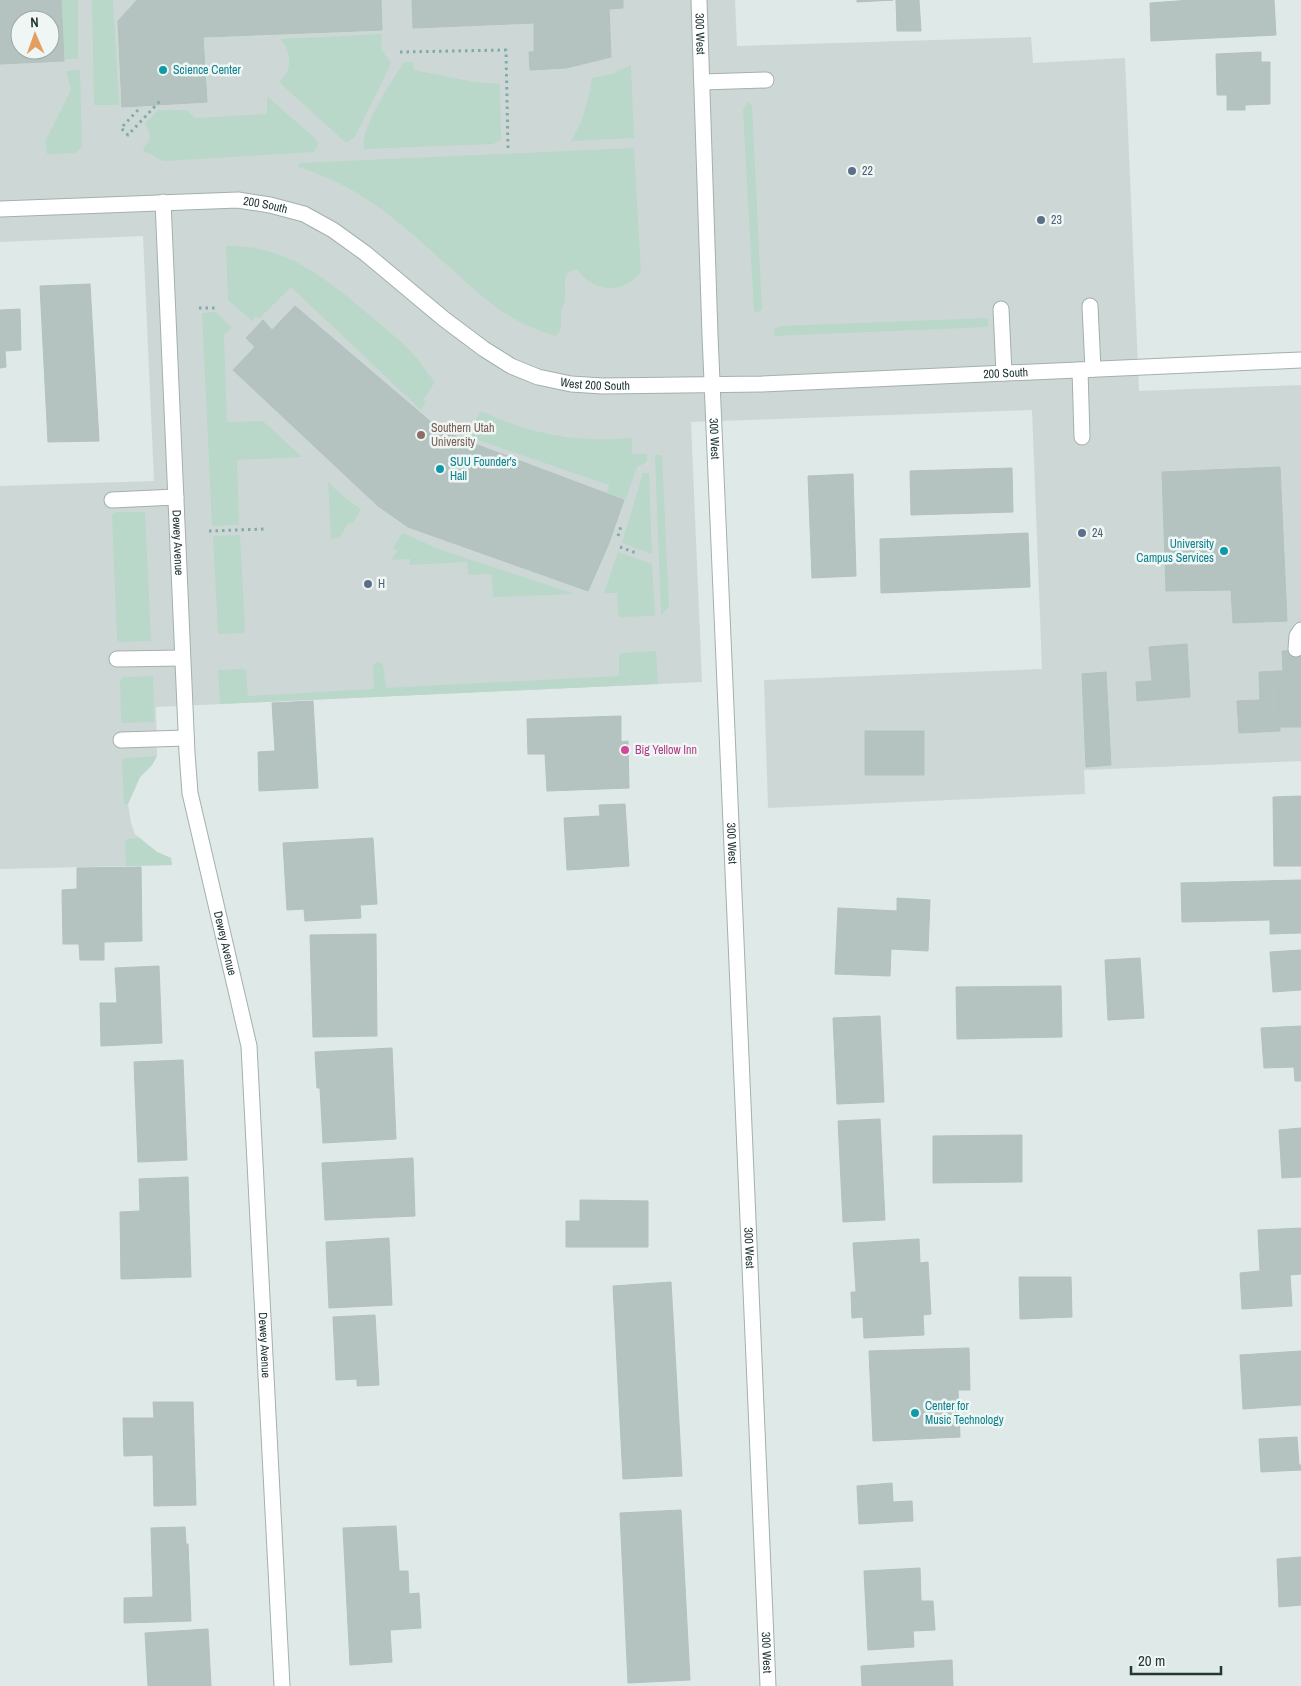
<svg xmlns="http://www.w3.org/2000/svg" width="1301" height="1686" font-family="'Archivo Narrow',sans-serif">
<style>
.built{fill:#cdd8d6;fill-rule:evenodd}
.green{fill:#b9d8c9}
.building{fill:#b5c3c0;stroke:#b2c2bf;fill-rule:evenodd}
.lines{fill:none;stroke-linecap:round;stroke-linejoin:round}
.service-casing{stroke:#a3b0ae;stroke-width:17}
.minor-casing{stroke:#a3b0ae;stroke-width:17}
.tertiary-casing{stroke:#a3b0ae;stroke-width:17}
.path{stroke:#82aaa6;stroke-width:3;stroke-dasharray:2.5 4;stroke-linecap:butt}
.service{stroke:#fff;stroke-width:15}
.minor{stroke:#fff;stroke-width:15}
.tertiary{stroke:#fff;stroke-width:15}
.culture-dot{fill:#0f9aa8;stroke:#eff6f4;stroke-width:2}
.service-dot{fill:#5c6f8a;stroke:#eff6f4;stroke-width:2}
.education-dot{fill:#8d6e63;stroke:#eff6f4;stroke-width:2}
.hotel-dot{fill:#d1479c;stroke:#eff6f4;stroke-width:2}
.labels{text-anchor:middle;stroke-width:5;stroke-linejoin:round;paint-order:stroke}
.street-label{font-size:12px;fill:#223736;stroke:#eff6f4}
.culture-label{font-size:12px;fill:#0d838f;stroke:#eff6f4;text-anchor:start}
.service-label{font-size:12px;fill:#4e5e75;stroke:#eff6f4;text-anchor:start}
.education-label{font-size:12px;fill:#785e54;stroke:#eff6f4;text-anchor:start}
.hotel-label{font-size:12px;fill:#b23c85;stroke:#eff6f4;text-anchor:start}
</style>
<rect width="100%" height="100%" fill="#dfe9e7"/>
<path class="built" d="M 0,0 L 735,0 L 737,46 L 1031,37 L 1033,63 L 1125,58 L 1139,391 L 1301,385 L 1301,761 L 1084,770 L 1085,794 L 768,808 L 764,680 L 1042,669 L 1032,410 L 691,422 L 702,682 L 156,707 L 157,756 L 152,765 L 140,777 L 128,804 L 131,823 L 135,834 L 157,852 L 171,858 L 172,865 L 0,869 L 0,486 L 154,481 L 143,236 L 0,242 ZM 20,20 L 50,20 L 50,50 L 20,50 Z"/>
<path class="green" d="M 61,0 L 78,0 L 78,59 L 64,59 Z
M 92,0 L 113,0 L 119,105 L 94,105 Z
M 382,34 L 381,49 L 391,63 L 355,137 L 348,142 L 345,142 L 279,82 C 293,70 292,52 280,39 Z
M 404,62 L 413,62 L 414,70 L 418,71 L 475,82 L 500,84 L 501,140 L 493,144 L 364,149 C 359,130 393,79 404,62 Z
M 631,65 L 634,138 L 571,141 L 582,120 L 590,91 L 592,78 L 612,74 Z
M 80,70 L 82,147 L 75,153 L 47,154 L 45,142 L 71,90 L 66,71 Z
M 267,96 L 316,139 L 318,145 L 314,152 L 166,161 C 158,161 153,153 144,152 L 143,149 L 150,138 L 149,131 L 145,124 L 158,110 L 186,110 L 195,118 L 267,114 Z
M 748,102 L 752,106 L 762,310 L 754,313 L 743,110 Z
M 634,148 L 641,272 C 627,290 605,293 587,280 C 582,277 581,272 576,269 C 559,274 567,287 565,299 C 565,304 562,307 561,311 C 560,320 564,331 555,336 C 541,331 526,326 513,318 C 492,307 474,289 456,273 C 404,227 366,188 298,167 L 299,163 Z
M 226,246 C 287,244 331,282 374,319 C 387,330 402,341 414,355 C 421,363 427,373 435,382 L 423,400 L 426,402 L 421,410 L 291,287 L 259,319 L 256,316 L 252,321 L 228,300 Z
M 216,312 L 232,328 L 224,335 L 227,422 L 263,421 L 302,457 L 237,460 L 239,525 L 212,526 L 202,313 Z
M 988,318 L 988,327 L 774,336 L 774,329 L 781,326 Z
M 481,411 C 529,434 579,443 632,438 L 632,454 L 647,454 L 647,462 L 637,467 L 626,499 L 607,493 L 609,485 L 463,435 L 467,427 L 471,428 Z
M 655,455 L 662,455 L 669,607 L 661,615 Z
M 643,473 L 649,473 L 652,554 L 622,543 Z
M 328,482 L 346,499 L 361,509 L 352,524 L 349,522 L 339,538 L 331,539 Z
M 117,512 L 145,512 L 151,641 L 120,642 L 117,640 L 112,517 L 113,514 Z
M 402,533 L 444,551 L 575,594 L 493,597 L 492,574 L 468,575 L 467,562 L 410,565 L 410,559 L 391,560 L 397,551 L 393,548 Z
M 240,535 L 245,629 L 243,633 L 218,634 L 213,536 Z
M 618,552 L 652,564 L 655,616 L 620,617 L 618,614 L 617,593 L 604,593 Z
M 656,651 L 658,684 L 220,704 L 218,670 L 243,669 L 246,671 L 248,695 L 250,696 L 374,689 L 373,666 L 378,661 L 383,665 L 386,688 L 619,676 L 619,657 L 621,653 Z
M 153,676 L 154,722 L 122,723 L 121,721 L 120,680 L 124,677 Z
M 157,756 L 152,765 L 140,777 L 128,804 L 124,804 L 122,762 L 124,758 Z
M 139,838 L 157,852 L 171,858 L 172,865 L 126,866 L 125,842 L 128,839 Z"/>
<path class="building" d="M 0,0 L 61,0 L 64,61 L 0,64 ZM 20,20 L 50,20 L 50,50 L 20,50 Z
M 137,0 L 381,0 L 382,30 L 203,37 L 207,102 L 122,107 L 118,21 Z
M 412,0 L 623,0 L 623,8 L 609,9 L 611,57 L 566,68 L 530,70 L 529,52 L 534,52 L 534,23 L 413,28 Z
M 857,0 L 893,0 L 857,2 Z
M 896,0 L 919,0 L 921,31 L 897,31 Z
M 1191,0 L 1274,0 L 1276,35 L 1151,41 L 1150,3 Z
M 1261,52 L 1261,62 L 1270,62 L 1270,104 L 1245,105 L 1245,110 L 1227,110 L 1227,95 L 1217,95 L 1216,54 Z
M 90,284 L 99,441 L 48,442 L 40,286 Z
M 295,306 L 431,422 L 459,438 L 624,500 L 609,543 L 588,591 L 408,527 L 378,506 L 233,370 L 255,347 L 246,338 L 263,320 L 272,330 Z
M 20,309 L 21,350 L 5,351 L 6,367 L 0,368 L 0,310 Z
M 1280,467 L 1287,621 L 1233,623 L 1231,590 L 1166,591 L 1162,472 Z
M 1012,468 L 1013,512 L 911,515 L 910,471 Z
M 853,474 L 856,576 L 812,578 L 808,476 Z
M 1028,533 L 1030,587 L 881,593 L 880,539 Z
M 1187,644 L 1190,697 L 1137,701 L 1136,682 L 1152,681 L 1149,647 Z
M 1301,650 L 1301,727 L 1280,727 L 1278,671 L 1283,671 L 1282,651 Z
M 1278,671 L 1280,731 L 1239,733 L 1237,701 L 1260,700 L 1259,672 Z
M 1106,672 L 1111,765 L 1086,767 L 1082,674 Z
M 313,701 L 318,788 L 259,791 L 258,752 L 275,751 L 272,703 Z
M 621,716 L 621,742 L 628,741 L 629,788 L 547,791 L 545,754 L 528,754 L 527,719 Z
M 865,731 L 924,731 L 924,775 L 865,775 Z
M 1301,796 L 1301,866 L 1274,866 L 1273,797 Z
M 625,804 L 629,866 L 567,870 L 564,818 L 600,816 L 599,805 Z
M 373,838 L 377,904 L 360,905 L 361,918 L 305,921 L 304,909 L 287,910 L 283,843 Z
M 141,867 L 142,941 L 104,942 L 104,960 L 80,960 L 79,944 L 63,944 L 62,890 L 77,889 L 77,868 Z
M 1301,880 L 1301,933 L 1270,934 L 1270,920 L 1182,922 L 1181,883 Z
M 897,898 L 930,900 L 928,951 L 891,949 L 890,976 L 835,974 L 838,908 L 897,911 Z
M 376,934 L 377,1036 L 313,1037 L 310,935 Z
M 1301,950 L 1301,990 L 1273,992 L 1270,952 Z
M 1140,958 L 1144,1018 L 1108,1020 L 1105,960 Z
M 159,966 L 162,1043 L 101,1046 L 100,1003 L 117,1003 L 115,968 Z
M 1061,986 L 1062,1037 L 957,1039 L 956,987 Z
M 880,1016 L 884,1102 L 837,1104 L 833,1018 Z
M 1301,1026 L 1301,1081 L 1295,1081 L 1294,1067 L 1264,1068 L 1261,1028 Z
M 392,1048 L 396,1139 L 323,1143 L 320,1088 L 317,1088 L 315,1052 Z
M 183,1060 L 187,1160 L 138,1162 L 134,1062 Z
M 880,1119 L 885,1220 L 843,1222 L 838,1121 Z
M 1301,1128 L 1301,1177 L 1282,1178 L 1279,1130 Z
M 1022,1135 L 1022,1182 L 933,1183 L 933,1136 Z
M 413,1158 L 415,1216 L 325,1220 L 322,1163 Z
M 188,1177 L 191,1277 L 121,1279 L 120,1212 L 140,1211 L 139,1179 Z
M 580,1200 L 648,1201 L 648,1247 L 566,1247 L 566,1221 L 580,1221 Z
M 1301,1228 L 1301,1274 L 1290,1275 L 1292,1306 L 1242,1309 L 1240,1273 L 1260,1271 L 1258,1230 Z
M 389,1238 L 392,1305 L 329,1308 L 326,1242 Z
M 919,1239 L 920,1263 L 928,1262 L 931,1314 L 923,1315 L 924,1335 L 864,1338 L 863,1317 L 852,1318 L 851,1292 L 856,1292 L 853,1243 Z
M 1019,1277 L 1071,1277 L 1072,1317 L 1020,1319 Z
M 671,1282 L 682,1476 L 623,1479 L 613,1286 Z
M 375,1315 L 379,1385 L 357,1386 L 357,1379 L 336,1380 L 333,1317 Z
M 969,1348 L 970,1390 L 958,1390 L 960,1437 L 873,1441 L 869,1351 Z
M 1301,1351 L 1301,1405 L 1243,1409 L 1240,1355 Z
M 153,1402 L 193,1402 L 196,1505 L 154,1506 L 153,1455 L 124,1456 L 123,1418 L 154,1418 Z
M 1297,1437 L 1299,1465 L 1301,1465 L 1301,1470 L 1261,1472 L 1259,1439 Z
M 892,1483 L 893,1502 L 912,1501 L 913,1521 L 859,1524 L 857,1486 Z
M 681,1510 L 690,1680 L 628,1683 L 620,1513 Z
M 396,1526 L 399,1571 L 408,1571 L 409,1594 L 419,1593 L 421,1628 L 390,1630 L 392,1662 L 350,1665 L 343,1528 Z
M 185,1527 L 186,1544 L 188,1544 L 191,1621 L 124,1623 L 124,1598 L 153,1597 L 151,1528 Z
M 1301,1557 L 1301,1605 L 1279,1607 L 1277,1559 Z
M 920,1568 L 921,1601 L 933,1601 L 935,1630 L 913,1631 L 914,1647 L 868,1650 L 864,1571 Z
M 208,1629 L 211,1686 L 148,1686 L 145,1633 Z
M 952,1660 L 953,1686 L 862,1686 L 861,1666 Z"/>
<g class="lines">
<defs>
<path id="service" d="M 702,82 L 766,80
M 1090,306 L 1093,369
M 1001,309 L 1004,373
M 1080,370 L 1082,437
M 112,500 L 176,497
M 1296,649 L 1297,636 L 1301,630
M 117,659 L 182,658
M 121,740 L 186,738"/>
<g id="minor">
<path id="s1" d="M 163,202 L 187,753 L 190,793 L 249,1046 L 282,1686"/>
</g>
<g id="tertiary">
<path id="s2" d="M 699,0 L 710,335 L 768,1686"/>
<path id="s3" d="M 0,209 L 238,200 L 270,205 L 304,214 L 333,230 L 365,253 L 444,319 L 484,349 L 511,366 L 538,377 L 571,384 L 603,386 L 762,384 L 1301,360"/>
</g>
</defs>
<use href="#service" class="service-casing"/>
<use href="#minor" class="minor-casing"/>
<use href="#tertiary" class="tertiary-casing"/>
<path class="path" d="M 400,52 L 506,50 L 508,149
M 138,110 L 121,128 L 128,135 L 160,101 L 160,98
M 199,308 L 217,308
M 209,531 L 265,529
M 618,536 L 621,526
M 620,547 L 636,553"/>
<use href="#service" class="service"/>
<use href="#minor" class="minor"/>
<use href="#tertiary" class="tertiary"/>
</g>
<g class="culture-dot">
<circle cx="163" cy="70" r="5"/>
<circle cx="440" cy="469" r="5"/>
<circle cx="1224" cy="551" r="5"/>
<circle cx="915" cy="1413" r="5"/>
</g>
<g class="service-dot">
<circle cx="852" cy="171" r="5"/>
<circle cx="1041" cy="220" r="5"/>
<circle cx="1082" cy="533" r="5"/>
<circle cx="368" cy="584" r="5"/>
</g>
<circle class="education-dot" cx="421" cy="435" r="5"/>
<circle class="hotel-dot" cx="625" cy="750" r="5"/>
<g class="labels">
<g class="street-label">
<text dy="4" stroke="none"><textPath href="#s2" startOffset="34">300 West</textPath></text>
<text dy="4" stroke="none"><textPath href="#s3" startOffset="266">200 South</textPath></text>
<text dy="4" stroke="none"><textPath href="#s3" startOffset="1061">200 South</textPath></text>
<text dy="4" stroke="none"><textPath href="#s3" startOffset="650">West 200 South</textPath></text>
<text dy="4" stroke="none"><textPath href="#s2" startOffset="439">300 West</textPath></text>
<text dy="4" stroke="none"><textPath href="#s1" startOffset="341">Dewey Avenue</textPath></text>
<text dy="4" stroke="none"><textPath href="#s2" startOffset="844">300 West</textPath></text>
<text dy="4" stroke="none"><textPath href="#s1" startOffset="746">Dewey Avenue</textPath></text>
<text dy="4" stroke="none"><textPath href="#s2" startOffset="1249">300 West</textPath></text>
<text dy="4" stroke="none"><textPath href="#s1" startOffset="1151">Dewey Avenue</textPath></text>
<text dy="4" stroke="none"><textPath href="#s2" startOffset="1654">300 West</textPath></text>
</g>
<g class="culture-label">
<text x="173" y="74">Science Center</text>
<text x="450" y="466">SUU Founder's<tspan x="450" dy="14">Hall</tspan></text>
<text x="1214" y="548" text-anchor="end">University<tspan x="1214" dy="14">Campus Services</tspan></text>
<text x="925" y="1410">Center for<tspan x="925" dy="14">Music Technology</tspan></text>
</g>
<g class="service-label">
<text x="862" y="175">22</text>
<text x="1051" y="224">23</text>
<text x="1092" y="537">24</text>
<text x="378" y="588">H</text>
</g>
<g class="education-label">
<text x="431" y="432">Southern Utah<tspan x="431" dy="14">University</tspan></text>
</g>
<g class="hotel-label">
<text x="635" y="754">Big Yellow Inn</text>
</g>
</g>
<g transform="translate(35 35) rotate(358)"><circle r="24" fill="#eff6f4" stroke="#9daaa8"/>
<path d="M0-4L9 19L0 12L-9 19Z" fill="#e59e61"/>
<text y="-8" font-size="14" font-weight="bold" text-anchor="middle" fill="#223736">N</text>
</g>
<path d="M1131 1666v8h90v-8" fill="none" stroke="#223736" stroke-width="2.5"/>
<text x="1138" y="1666" font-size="15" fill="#223736" stroke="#eff6f4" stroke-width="4" paint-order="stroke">20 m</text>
</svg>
